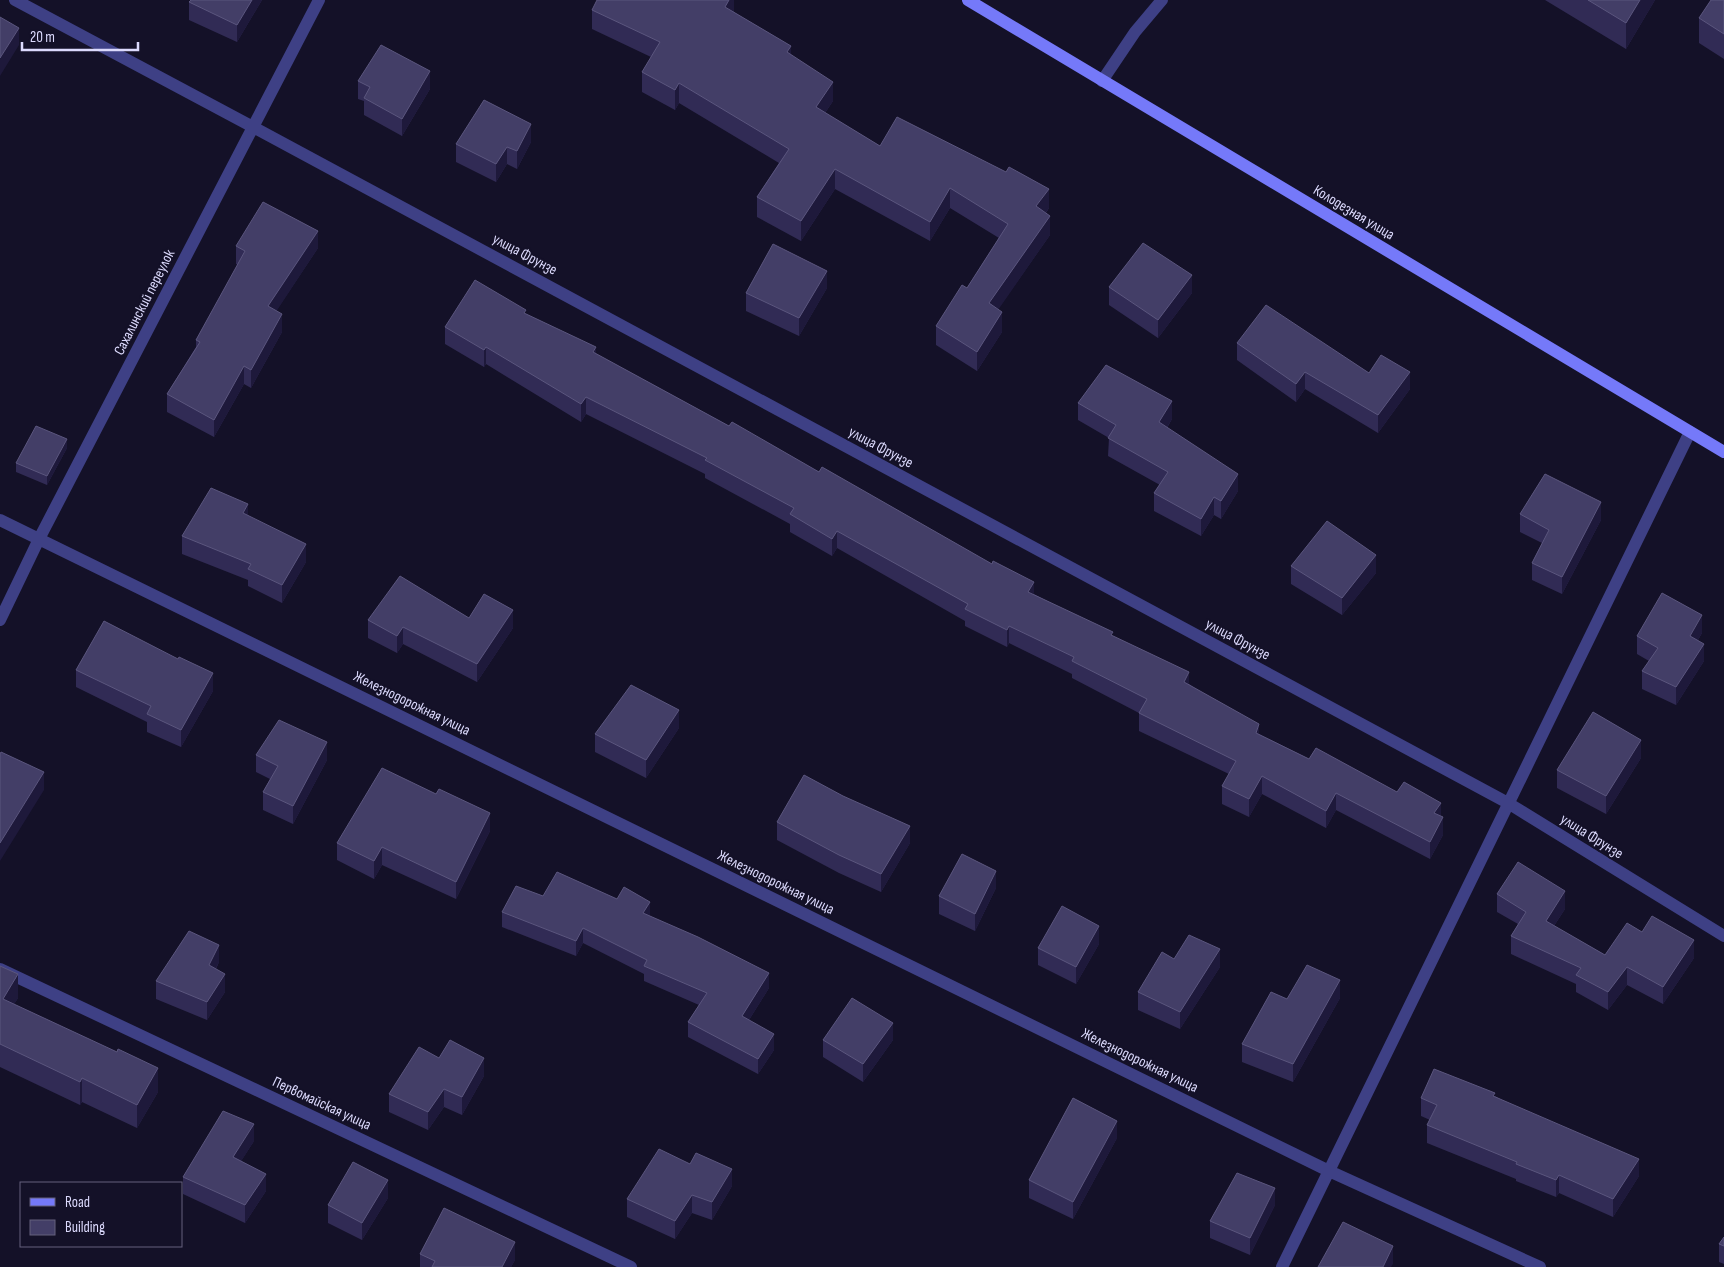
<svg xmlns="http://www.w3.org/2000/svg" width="1724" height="1267" font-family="'Sofia Sans Condensed',sans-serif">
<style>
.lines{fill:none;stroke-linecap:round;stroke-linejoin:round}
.minor{stroke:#3e4085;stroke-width:12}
.secondary{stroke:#7579f9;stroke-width:12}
.wall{fill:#312b55}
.shaded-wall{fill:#1e193b}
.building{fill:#433e67;stroke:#5b567e}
.labels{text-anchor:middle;stroke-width:4;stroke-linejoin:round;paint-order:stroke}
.street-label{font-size:15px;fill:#dcdafd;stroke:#141128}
</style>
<rect width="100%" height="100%" fill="#141128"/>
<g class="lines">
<path class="minor" d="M 15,0 L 253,127 L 1508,803 L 1724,936
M 1102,81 L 1135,32 L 1162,0
M 0,520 L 1329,1171 L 1540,1267
M 0,620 L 39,539 L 319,0
M 0,969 L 631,1267
M 1282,1267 L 1690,432"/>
<path class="secondary" d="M 968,0 L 1724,452"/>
</g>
<path class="wall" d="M 262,0 L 237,42 L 189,20 L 189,2 Z
M 734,0 L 734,12 L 791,55 L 833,101 L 825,113 L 880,146 L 1049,208 L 1046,213 L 1050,235 L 998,309 L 1002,332 L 977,371 L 936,345 L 936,326 L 967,288 L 999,238 L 950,208 L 930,241 L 835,189 L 801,241 L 757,217 L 757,197 L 779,163 L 679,103 L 675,110 L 642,92 L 642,72 L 651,57 L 592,29 L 592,10 Z
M 1545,0 L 1655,0 L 1626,49 Z
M 1724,0 L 1724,59 L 1699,43 L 1699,18 Z
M 358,81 L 430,89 L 402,136 L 364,115 L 364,101 L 358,99 Z
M 531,142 L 517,169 L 507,164 L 496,182 L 456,162 L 456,144 Z
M 236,246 L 318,248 L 276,311 L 282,332 L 251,388 L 244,384 L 214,437 L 167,412 L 167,394 L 196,347 L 196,340 L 238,265 L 236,264 Z
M 1109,287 L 1192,293 L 1158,338 L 1109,305 Z
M 827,288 L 799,336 L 746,311 L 746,293 Z
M 526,314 L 596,354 L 729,426 L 819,472 L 1034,594 L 1113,636 L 1189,684 L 1259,734 L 1309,759 L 1441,816 L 1443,835 L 1430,859 L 1336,810 L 1326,828 L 1262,794 L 1249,817 L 1222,804 L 1222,786 L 1229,774 L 1139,731 L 1139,713 L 1072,678 L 1072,674 L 1009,643 L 1007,647 L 965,626 L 965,621 L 837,548 L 832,556 L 790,532 L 790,524 L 705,478 L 705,474 L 586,414 L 581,422 L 486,364 L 484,367 L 445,344 L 445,327 Z
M 1237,343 L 1369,373 L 1410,389 L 1378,433 L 1305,389 L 1296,402 L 1237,360 Z
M 1078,403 L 1172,419 L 1167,428 L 1238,491 L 1221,519 L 1214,515 L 1201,536 L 1154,511 L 1154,493 L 1160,485 L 1108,456 L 1109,438 L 1078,420 Z
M 67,448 L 47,485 L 16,472 L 16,463 Z
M 1520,514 L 1601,520 L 1562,594 L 1532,580 L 1532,563 L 1542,543 L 1520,532 Z
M 248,515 L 306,562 L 282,603 L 248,586 L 248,580 L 182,554 L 182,536 Z
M 1291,566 L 1376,573 L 1342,615 L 1291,584 Z
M 469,618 L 513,628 L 477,682 L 403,644 L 397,653 L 368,638 L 368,620 Z
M 1702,633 L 1698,640 L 1704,661 L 1676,705 L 1642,689 L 1642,671 L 1649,661 L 1637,654 L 1637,636 Z
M 76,670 L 213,691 L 181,747 L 147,732 L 147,722 L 76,687 Z
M 679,728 L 646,778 L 595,752 L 595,734 Z
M 256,755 L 327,760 L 293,824 L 263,810 L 263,792 L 270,779 L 256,772 Z
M 1641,758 L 1606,814 L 1557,788 L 1557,770 Z
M 436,794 L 490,831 L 456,899 L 382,865 L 374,879 L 337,860 L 337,843 Z
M 777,822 L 910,843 L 881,892 L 839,873 L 777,840 Z
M 996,888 L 975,931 L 939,914 L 939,896 Z
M 1497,894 L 1565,909 L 1554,926 L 1605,955 L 1642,932 L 1694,958 L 1663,1004 L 1627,985 L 1608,1010 L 1576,992 L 1576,984 L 1511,954 L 1511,936 L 1518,924 L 1497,912 Z
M 543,896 L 650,916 L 769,988 L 749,1020 L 774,1050 L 758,1074 L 688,1037 L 688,1022 L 699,1005 L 644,981 L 644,974 L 583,943 L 576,956 L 502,927 L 502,912 Z
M 1099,944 L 1076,984 L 1038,965 L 1038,948 Z
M 1174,959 L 1220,967 L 1180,1029 L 1138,1010 L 1138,992 Z
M 219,962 L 216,969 L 225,992 L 207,1020 L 156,999 L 156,981 Z
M 0,966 L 18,998 L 14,1004 L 158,1092 L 137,1128 L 82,1102 L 80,1105 L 0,1067 Z
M 1340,998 L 1293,1082 L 1242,1062 L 1242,1044 L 1287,999 Z
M 823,1040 L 893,1040 L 863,1082 L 823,1057 Z
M 439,1058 L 484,1076 L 462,1115 L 444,1107 L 428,1130 L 389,1112 L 389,1094 Z
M 1495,1096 L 1639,1176 L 1613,1217 L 1559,1193 L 1556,1197 L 1516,1181 L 1516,1179 L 1427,1143 L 1427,1125 L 1430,1120 L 1421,1116 L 1421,1098 Z
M 1117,1138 L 1073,1219 L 1029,1198 L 1029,1180 Z
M 254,1141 L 241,1161 L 266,1191 L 245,1223 L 183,1194 L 183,1177 Z
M 690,1164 L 732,1186 L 712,1220 L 692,1213 L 675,1239 L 627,1217 L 627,1199 Z
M 388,1198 L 362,1240 L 328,1223 L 328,1205 Z
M 1275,1205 L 1250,1255 L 1210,1238 L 1210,1221 Z
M 1724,1237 L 1724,1264 L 1719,1262 L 1719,1244 Z
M 420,1254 L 515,1260 L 511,1267 L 420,1267 Z"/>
<path class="shaded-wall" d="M 252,0 L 262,0 L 237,42 L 237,25 Z
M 729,0 L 734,0 L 734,11 L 725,27 L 725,7 Z
M 1640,0 L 1655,0 L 1626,49 L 1626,23 Z
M 19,28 L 19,45 L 0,76 L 0,58 Z
M 791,46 L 791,65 L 787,52 Z
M 430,71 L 430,89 L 402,136 L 402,119 Z
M 833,82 L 833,101 L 816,126 L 816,107 Z
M 679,83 L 679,103 L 675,110 L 675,90 Z
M 531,124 L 531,142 L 517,169 L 517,151 Z
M 507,147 L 507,164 L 496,182 L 496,164 Z
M 835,169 L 835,189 L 801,241 L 801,221 Z
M 950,188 L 950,208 L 930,241 L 930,222 Z
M 1049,189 L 1049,208 L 1036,226 L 1036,206 Z
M 1050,216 L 1050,235 L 989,323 L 989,303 Z
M 318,231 L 318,248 L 268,324 L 268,306 Z
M 827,271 L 827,288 L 799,336 L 799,318 Z
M 1192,275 L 1192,293 L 1158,338 L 1158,320 Z
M 1002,312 L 1002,332 L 977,371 L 977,352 Z
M 282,314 L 282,332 L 251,388 L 251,370 Z
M 486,347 L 486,364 L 484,367 L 484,350 Z
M 596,347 L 596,365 L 593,352 Z
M 244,366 L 244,384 L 214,437 L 214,420 Z
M 1305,372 L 1305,389 L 1296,402 L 1296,384 Z
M 1410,372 L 1410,389 L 1378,433 L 1378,415 Z
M 586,397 L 586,414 L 581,422 L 581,404 Z
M 1172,401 L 1172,419 L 1159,440 L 1159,422 Z
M 67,439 L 67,448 L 47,485 L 47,476 Z
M 1238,474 L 1238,491 L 1221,519 L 1221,501 Z
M 1214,497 L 1214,515 L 1201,536 L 1201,519 Z
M 1601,502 L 1601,520 L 1562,594 L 1562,577 Z
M 248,504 L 248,522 L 243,513 Z
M 837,531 L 837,548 L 832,556 L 832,539 Z
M 306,544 L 306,562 L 282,603 L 282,585 Z
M 1376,555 L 1376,573 L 1342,615 L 1342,598 Z
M 1034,582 L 1034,600 L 1028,592 Z
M 513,610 L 513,628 L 477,682 L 477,664 Z
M 1702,615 L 1702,633 L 1690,653 L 1690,636 Z
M 1009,626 L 1009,643 L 1007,647 L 1007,630 Z
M 403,627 L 403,644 L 397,653 L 397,636 Z
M 1704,644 L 1704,661 L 1676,705 L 1676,687 Z
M 1189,672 L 1189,690 L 1184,682 Z
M 213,673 L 213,691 L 181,747 L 181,730 Z
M 679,710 L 679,728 L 646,778 L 646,760 Z
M 1259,724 L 1259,741 L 1256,733 Z
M 1641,740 L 1641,758 L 1606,814 L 1606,796 Z
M 327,742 L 327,760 L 293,824 L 293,806 Z
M 44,772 L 44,790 L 0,861 L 0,843 Z
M 1262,776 L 1262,794 L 1249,817 L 1249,799 Z
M 1336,793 L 1336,810 L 1326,828 L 1326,811 Z
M 1441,803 L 1441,820 L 1434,813 Z
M 490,813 L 490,831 L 456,899 L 456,882 Z
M 1443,817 L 1443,835 L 1430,859 L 1430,842 Z
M 910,826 L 910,843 L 881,892 L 881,874 Z
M 382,847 L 382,865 L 374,879 L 374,861 Z
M 996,871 L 996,888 L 975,931 L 975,914 Z
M 1565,891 L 1565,909 L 1546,938 L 1546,921 Z
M 650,902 L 650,917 L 643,913 Z
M 1099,926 L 1099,944 L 1076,984 L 1076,967 Z
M 583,928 L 583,943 L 576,956 L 576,941 Z
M 1694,940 L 1694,958 L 1663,1004 L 1663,987 Z
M 219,945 L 219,962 L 209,982 L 209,965 Z
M 1220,949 L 1220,967 L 1180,1029 L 1180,1012 Z
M 1627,967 L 1627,985 L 1608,1010 L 1608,992 Z
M 769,973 L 769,988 L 742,1031 L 742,1016 Z
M 18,974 L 18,998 L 3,1022 L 3,999 Z
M 225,974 L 225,992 L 207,1020 L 207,1002 Z
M 1340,980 L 1340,998 L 1293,1082 L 1293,1064 Z
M 893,1023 L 893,1040 L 863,1082 L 863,1064 Z
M 774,1034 L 774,1050 L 758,1074 L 758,1059 Z
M 484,1058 L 484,1076 L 462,1115 L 462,1097 Z
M 158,1068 L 158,1092 L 137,1128 L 137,1105 Z
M 82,1078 L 82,1102 L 80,1105 L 80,1082 Z
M 444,1089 L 444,1107 L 428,1130 L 428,1112 Z
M 1117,1121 L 1117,1138 L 1073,1219 L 1073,1202 Z
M 254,1124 L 254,1141 L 233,1174 L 233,1157 Z
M 1639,1159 L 1639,1176 L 1613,1217 L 1613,1199 Z
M 732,1169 L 732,1186 L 712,1220 L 712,1202 Z
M 266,1174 L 266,1191 L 245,1223 L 245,1205 Z
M 1559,1175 L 1559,1193 L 1556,1197 L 1556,1180 Z
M 388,1180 L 388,1198 L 362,1240 L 362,1223 Z
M 1275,1188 L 1275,1205 L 1250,1255 L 1250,1238 Z
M 692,1195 L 692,1213 L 675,1239 L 675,1221 Z
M 515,1242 L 515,1260 L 511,1267 L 502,1267 Z
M 1393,1246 L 1393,1264 L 1391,1267 L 1383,1267 Z"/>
<path class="building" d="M 191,0 L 252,0 L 237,25 L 189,2 Z
M 597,0 L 729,0 L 725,7 L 791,46 L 787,52 L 833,82 L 816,107 L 880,146 L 897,117 L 1006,172 L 1009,167 L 1049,189 L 1036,206 L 1050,216 L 989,303 L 1002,312 L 977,352 L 936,326 L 962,285 L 967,288 L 1008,224 L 950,188 L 930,222 L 835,169 L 801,221 L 757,197 L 789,149 L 679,83 L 675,90 L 642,72 L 660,42 L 592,10 Z
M 1588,0 L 1640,0 L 1626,23 Z
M 1711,0 L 1724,0 L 1724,34 L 1699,18 Z
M 0,17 L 19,28 L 0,58 Z
M 381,45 L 430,71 L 402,119 L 364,98 L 370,87 L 358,81 Z
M 484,100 L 531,124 L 517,151 L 507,147 L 496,164 L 456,144 Z
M 263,202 L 318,231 L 268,306 L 282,314 L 251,370 L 244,366 L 214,420 L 167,394 L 200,342 L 196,340 L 245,251 L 236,246 Z
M 1143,243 L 1192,275 L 1158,320 L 1109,287 Z
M 773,244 L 827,271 L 799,318 L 746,293 Z
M 475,280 L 526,310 L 524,313 L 596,347 L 593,352 L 729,426 L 732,422 L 819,472 L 822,467 L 992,564 L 993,561 L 1034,582 L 1028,592 L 1113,632 L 1111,635 L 1189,672 L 1184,682 L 1259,724 L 1256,733 L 1309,759 L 1316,748 L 1397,792 L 1404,782 L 1441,803 L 1434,813 L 1443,817 L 1430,842 L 1336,793 L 1326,811 L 1262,776 L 1249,799 L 1222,786 L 1236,761 L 1139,713 L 1147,699 L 1072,661 L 1074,657 L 1009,626 L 1007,630 L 965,609 L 968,604 L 837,531 L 832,539 L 790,514 L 794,508 L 705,460 L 707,458 L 586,397 L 581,404 L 486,347 L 484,350 L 445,327 Z
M 1266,305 L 1369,373 L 1381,355 L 1410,372 L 1378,415 L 1305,372 L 1296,384 L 1237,343 Z
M 1106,365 L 1172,401 L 1159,422 L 1238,474 L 1221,501 L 1214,497 L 1201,519 L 1154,493 L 1168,472 L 1108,438 L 1116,425 L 1078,403 Z
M 36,426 L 67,439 L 47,476 L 16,463 Z
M 1545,474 L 1601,502 L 1562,577 L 1532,563 L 1549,530 L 1520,514 Z
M 211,488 L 248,504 L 243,513 L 306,544 L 282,585 L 248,569 L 251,564 L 182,536 Z
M 1327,521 L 1376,555 L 1342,598 L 1291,566 Z
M 400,576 L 469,618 L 484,594 L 513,610 L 477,664 L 403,627 L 397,636 L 368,620 Z
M 1662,593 L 1702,615 L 1690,636 L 1704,644 L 1676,687 L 1642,671 L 1658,648 L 1637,636 Z
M 104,621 L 178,659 L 179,657 L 213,673 L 181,730 L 147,714 L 151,706 L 76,670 Z
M 631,685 L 679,710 L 646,760 L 595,734 Z
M 1593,712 L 1641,740 L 1606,796 L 1557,770 Z
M 279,720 L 327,742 L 293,806 L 263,792 L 278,766 L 256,755 Z
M 1,752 L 44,772 L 0,843 L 0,754 Z
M 382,768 L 436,794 L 439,789 L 490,813 L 456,882 L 382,847 L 374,861 L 337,843 Z
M 804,775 L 843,796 L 910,826 L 881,874 L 839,855 L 777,822 Z
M 962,854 L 996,871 L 975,914 L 939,896 Z
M 1518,862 L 1565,891 L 1546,921 L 1605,955 L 1627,923 L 1642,932 L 1652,916 L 1694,940 L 1663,987 L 1627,967 L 1608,992 L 1576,975 L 1581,968 L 1511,936 L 1526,912 L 1497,894 Z
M 557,872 L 617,899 L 624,887 L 650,902 L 643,913 L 698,937 L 769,973 L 742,1016 L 774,1034 L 758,1059 L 688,1022 L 707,993 L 644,966 L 647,960 L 583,928 L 576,941 L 502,912 L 516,886 L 543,896 Z
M 1062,906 L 1099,926 L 1076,967 L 1038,948 Z
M 189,931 L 219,945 L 209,965 L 225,974 L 207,1002 L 156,981 Z
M 1189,935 L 1220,949 L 1180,1012 L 1138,992 L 1162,952 L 1174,959 Z
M 1307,965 L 1340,980 L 1293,1064 L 1242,1044 L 1271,992 L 1287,999 Z
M 0,966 L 18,974 L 3,999 L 117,1052 L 118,1049 L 158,1068 L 137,1105 L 82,1078 L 80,1082 L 0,1044 Z
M 852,998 L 893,1023 L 863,1064 L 823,1040 Z
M 450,1040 L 484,1058 L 462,1097 L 444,1089 L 428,1112 L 389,1094 L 419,1047 L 439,1058 Z
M 1434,1069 L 1495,1093 L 1493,1096 L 1639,1159 L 1613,1199 L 1559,1175 L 1556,1180 L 1516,1164 L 1517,1162 L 1427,1125 L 1437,1105 L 1421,1098 Z
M 1073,1098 L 1117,1121 L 1073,1202 L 1029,1180 Z
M 223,1111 L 254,1124 L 233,1157 L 266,1174 L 245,1205 L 183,1177 Z
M 659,1149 L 690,1164 L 696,1153 L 732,1169 L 712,1202 L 692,1195 L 675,1221 L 627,1199 Z
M 353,1162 L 388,1180 L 362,1223 L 328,1205 Z
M 1237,1173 L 1275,1188 L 1250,1238 L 1210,1221 Z
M 444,1208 L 515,1242 L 502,1267 L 432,1267 L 435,1261 L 420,1254 Z
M 1343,1222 L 1393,1246 L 1383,1267 L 1318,1267 Z
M 1724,1237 L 1724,1246 L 1719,1244 Z"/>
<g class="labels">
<g class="street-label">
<text transform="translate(1354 212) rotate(31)" y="5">Колодезная улица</text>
<text transform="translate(525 254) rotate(28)" y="5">улица Фрунзе</text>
<text transform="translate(144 302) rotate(-63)" y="5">Сахалинский переулок</text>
<text transform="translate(881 447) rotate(28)" y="5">улица Фрунзе</text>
<text transform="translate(1238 639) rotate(28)" y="5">улица Фрунзе</text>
<text transform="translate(412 703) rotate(26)" y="5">Железнодорожная улица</text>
<text transform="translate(1592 836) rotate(32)" y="5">улица Фрунзе</text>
<text transform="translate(776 882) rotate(26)" y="5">Железнодорожная улица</text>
<text transform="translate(1140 1060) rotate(26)" y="5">Железнодорожная улица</text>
<text transform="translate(322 1103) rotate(25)" y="5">Первомайская улица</text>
</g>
</g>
<rect x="20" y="1182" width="162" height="65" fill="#141128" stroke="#64617d"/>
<rect x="30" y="1198" width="25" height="8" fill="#7579f9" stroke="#64617d"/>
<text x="65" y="1207" font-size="15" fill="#dcdafd">Road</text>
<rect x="30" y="1220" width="25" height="15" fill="#433e67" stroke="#64617d"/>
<text x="65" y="1232" font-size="15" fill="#dcdafd">Building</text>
<path d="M22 42v8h116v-8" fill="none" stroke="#dcdafd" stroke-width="2.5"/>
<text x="30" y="42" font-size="15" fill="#dcdafd" stroke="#141128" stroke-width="4" paint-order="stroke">20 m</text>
</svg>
